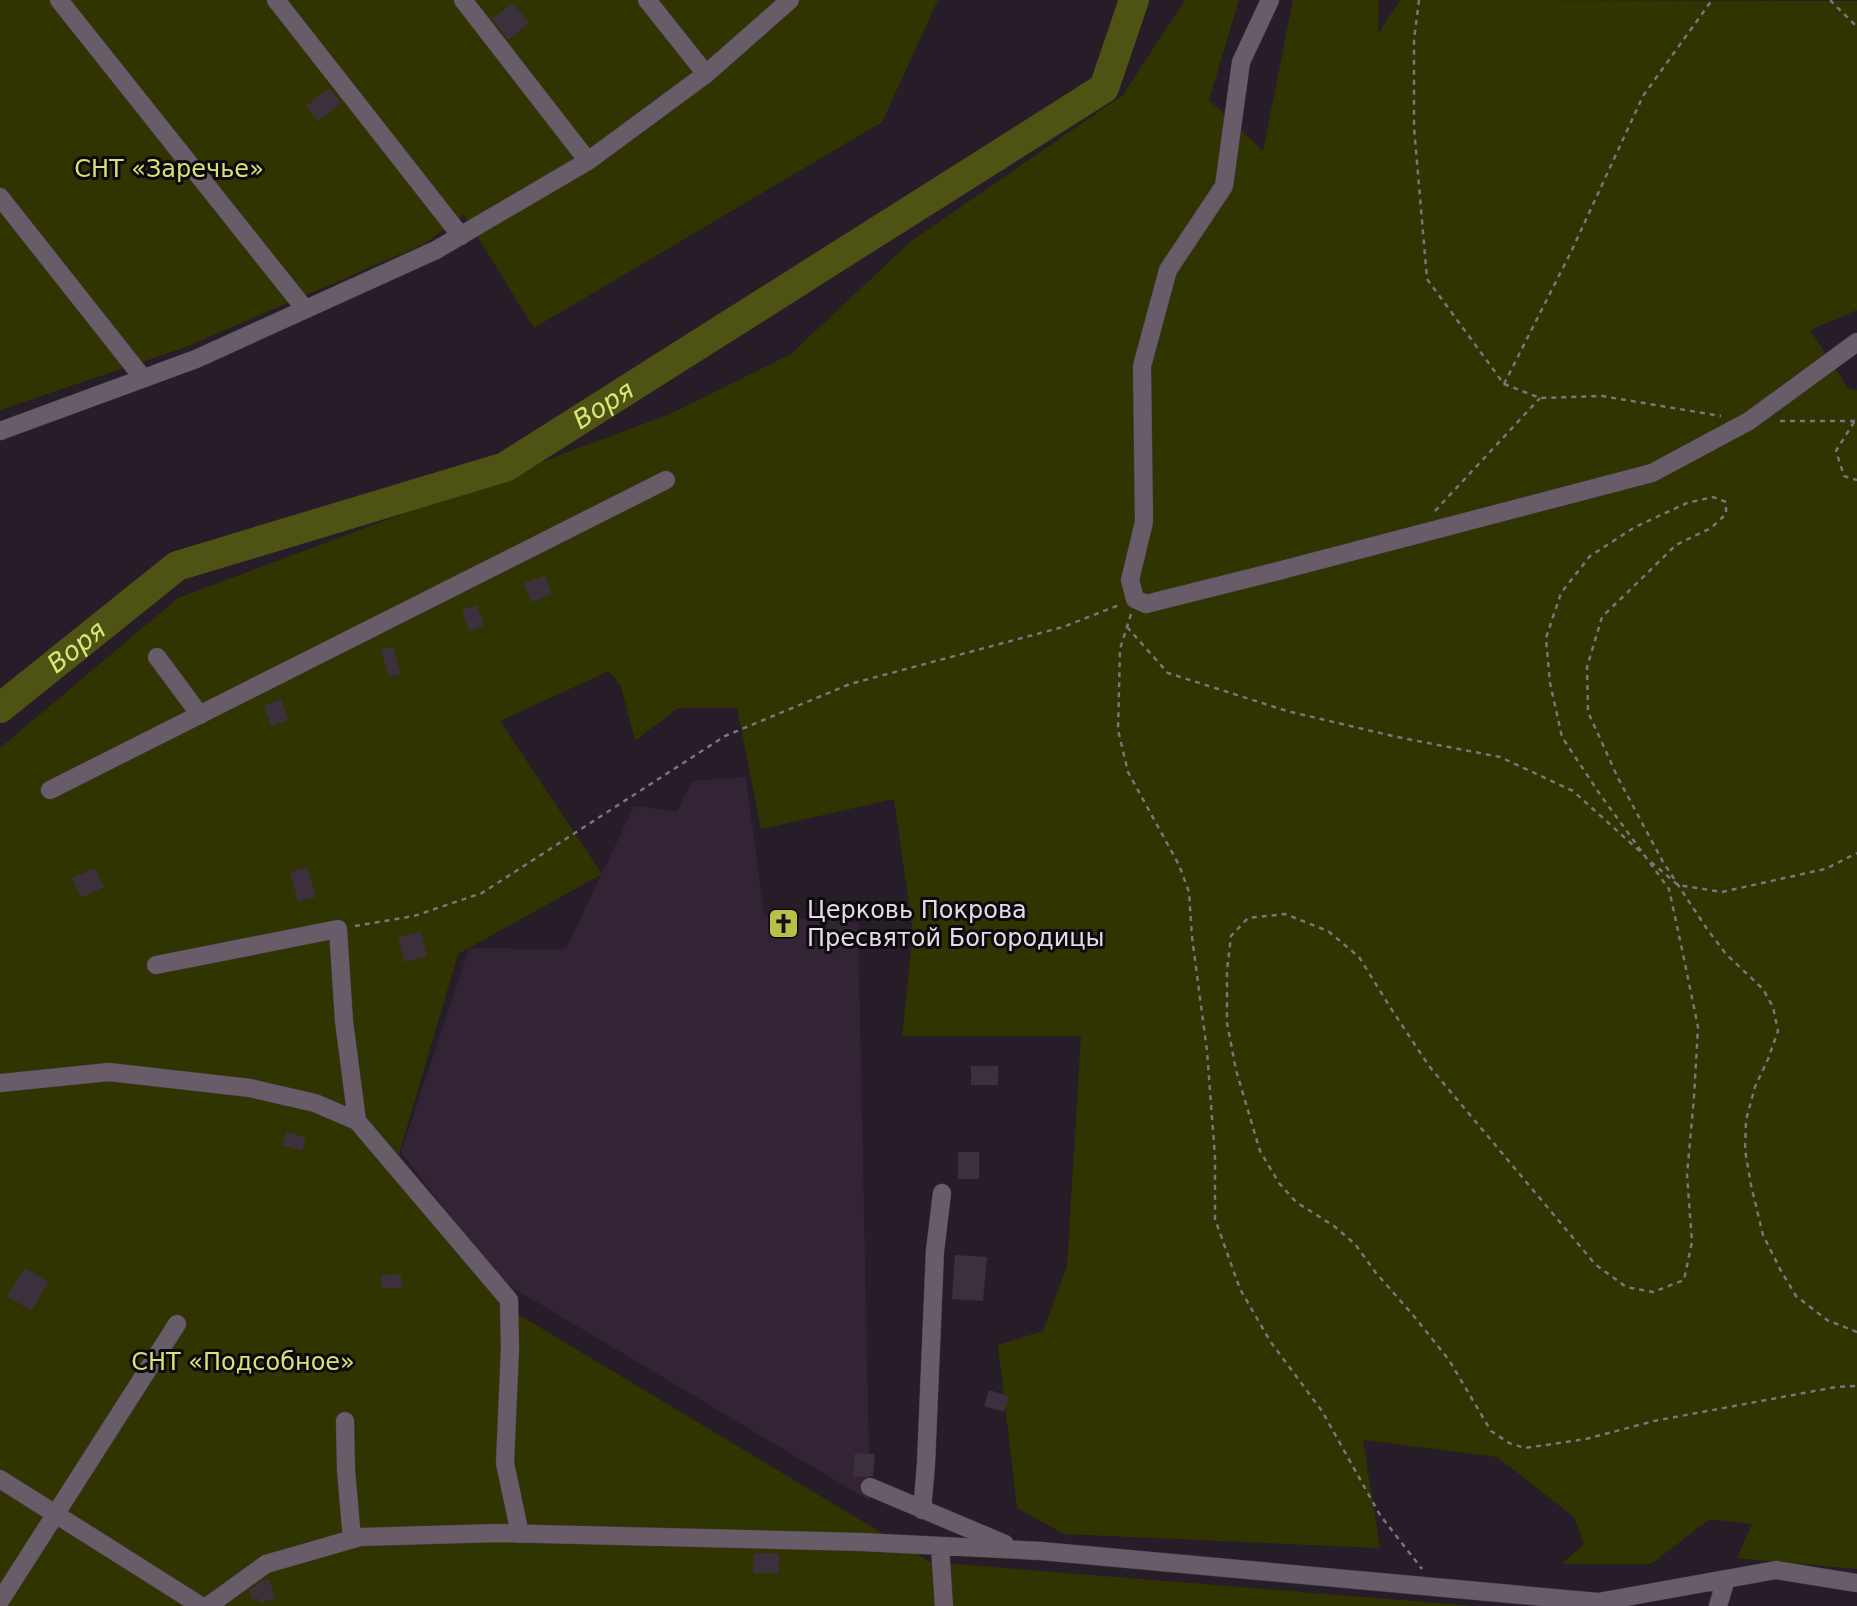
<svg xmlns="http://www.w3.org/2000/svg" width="1857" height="1606" font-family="'DejaVu Sans',sans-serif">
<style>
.built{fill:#332435}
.green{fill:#303401}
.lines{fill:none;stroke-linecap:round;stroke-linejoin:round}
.river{stroke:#4e5212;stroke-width:30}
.building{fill:#3b303c}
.minor-casing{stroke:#433a44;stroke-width:19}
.path{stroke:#7c737d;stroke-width:2.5;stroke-dasharray:5 5;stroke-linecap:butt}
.minor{stroke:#685c69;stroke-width:18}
.labels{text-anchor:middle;stroke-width:6;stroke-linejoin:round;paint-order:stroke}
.park-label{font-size:24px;fill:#d8e375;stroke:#0d090e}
.poi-label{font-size:24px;fill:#e3dce4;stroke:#0d090e;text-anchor:start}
.water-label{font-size:26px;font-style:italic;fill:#dbe678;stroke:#0d090e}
</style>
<rect width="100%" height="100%" fill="#271d28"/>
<path class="built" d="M 746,777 L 764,916 L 858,923 L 870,1501 L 500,1280 L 401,1152 L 469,948 L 566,949 L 634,806 L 677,811 L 692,781 Z"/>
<path class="green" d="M 0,0 L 938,0 L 882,122 L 534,328 L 464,215 L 424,244 L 186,347 L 0,410 Z
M 1185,0 L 1239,0 L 1209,100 L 1263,151 L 1293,0 L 1379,0 L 1378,34 L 1400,0 L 1857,1 L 1857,310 L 1810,330 L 1848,388 L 1857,390 L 1857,1569 L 1737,1558 L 1752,1524 L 1710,1519 L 1651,1564 L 1562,1564 L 1584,1544 L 1574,1517 L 1497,1457 L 1363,1440 L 1380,1548 L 1064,1534 L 1017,1508 L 998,1345 L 1043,1331 L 1067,1266 L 1081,1036 L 902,1036 L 913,932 L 894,799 L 761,829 L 737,708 L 678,708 L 635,741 L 621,686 L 609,671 L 500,721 L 602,874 L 458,954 L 397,1161 L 501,1304 L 930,1562 L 1475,1606 L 0,1606 L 0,748 L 178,598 L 670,414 L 791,354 L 910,242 L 1123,95 Z"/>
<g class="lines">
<path class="river" id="s1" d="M 0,708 L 177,566 L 505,467 L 1104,88 L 1134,0"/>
</g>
<path class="building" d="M 513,3 L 529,23 L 508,40 L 492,19 Z
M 329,88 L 341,103 L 318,121 L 306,106 Z
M 545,576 L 552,594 L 531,602 L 524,583 Z
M 477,605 L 484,626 L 469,631 L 462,610 Z
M 393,646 L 401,674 L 389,677 L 381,650 Z
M 281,699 L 288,720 L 271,726 L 264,706 Z
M 307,867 L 316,897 L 298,902 L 290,872 Z
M 95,868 L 104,887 L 81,898 L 72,878 Z
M 421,932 L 427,956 L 404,962 L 398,937 Z
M 971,1066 L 998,1066 L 998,1085 L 971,1085 Z
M 286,1132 L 306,1137 L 302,1151 L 282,1145 Z
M 958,1152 L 979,1152 L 979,1179 L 958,1179 Z
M 955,1255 L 987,1257 L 983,1301 L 952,1299 Z
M 25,1268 L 49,1282 L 31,1311 L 7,1296 Z
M 401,1274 L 402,1288 L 381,1288 L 381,1275 Z
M 989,1390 L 1009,1396 L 1004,1412 L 984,1406 Z
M 855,1453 L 875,1454 L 873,1476 L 853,1477 Z
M 754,1553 L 779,1554 L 779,1573 L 753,1573 Z
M 269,1579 L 275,1598 L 260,1603 L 258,1598 L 252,1600 L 249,1590 L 262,1581 Z"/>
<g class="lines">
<defs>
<path id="minor" d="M 59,0 L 305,309
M 276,0 L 461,236
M 463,0 L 588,161
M 647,0 L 706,74
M 1270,0 L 1241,62 L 1224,186 L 1168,270 L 1142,366 L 1144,522 L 1130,580 L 1135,599 L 1146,604 L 1278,571 L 1652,473 L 1749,421 L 1857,342
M 0,197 L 143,378
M 0,431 L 196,359 L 436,250 L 588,161 L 706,74 L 790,0
M 157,657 L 200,715
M 50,790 L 666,480
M 156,965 L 338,929 L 344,1021 L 357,1121
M 0,1083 L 109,1072 L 250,1088 L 315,1103 L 357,1121 L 509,1300 L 510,1348 L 505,1463 L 520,1534
M 345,1421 L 346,1470 L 352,1539
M 0,1479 L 201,1606
M 870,1487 L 1005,1544
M 922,1510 L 926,1464 L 935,1251 L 942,1193
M 940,1546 L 944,1606
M 0,1601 L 177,1324
M 208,1606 L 266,1564 L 360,1537 L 499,1533 L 861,1542 L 1041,1551 L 1598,1602 L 1776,1570 L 1857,1583
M 1718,1606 L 1726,1579"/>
</defs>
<use href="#minor" class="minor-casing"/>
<path class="path" d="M 1419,0 L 1414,40 L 1414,127 L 1427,279 L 1504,384 L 1540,398 L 1602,396 L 1721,416
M 1830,0 L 1857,27
M 1504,384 L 1571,252 L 1643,96 L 1712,0
M 1780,421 L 1857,421
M 1854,422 L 1836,451 L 1844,476 L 1857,480
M 1435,511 L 1540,398
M 1131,614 L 1120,649 L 1118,730 L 1128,772 L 1179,865 L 1189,892 L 1192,937 L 1207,1051 L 1215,1157 L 1215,1219 L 1240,1289 L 1270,1341 L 1322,1411 L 1380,1515 L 1422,1569
M 1127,627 L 1168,673 L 1287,711 L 1397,737 L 1500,757 L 1573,791 L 1644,855
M 1651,862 L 1678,885 L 1722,892 L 1825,869 L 1857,853
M 355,926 L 414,916 L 482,893 L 725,736 L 850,684 L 1063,627 L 1119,605
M 1857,1332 L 1827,1320 L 1796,1296 L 1780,1269 L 1763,1235 L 1751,1185 L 1745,1150 L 1746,1120 L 1755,1087 L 1768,1059 L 1778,1031 L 1773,1007 L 1763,989 L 1726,954 L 1707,929 L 1663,862 L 1618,778 L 1588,712 L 1587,667 L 1602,617 L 1676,545 L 1711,528 L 1726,514 L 1726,502 L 1713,497 L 1687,503 L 1635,527 L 1590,556 L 1561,593 L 1546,638 L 1550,683 L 1562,737 L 1599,793 L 1669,889 L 1683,954 L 1698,1027 L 1694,1097 L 1687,1175 L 1692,1242 L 1684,1280 L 1653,1292 L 1626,1287 L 1595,1264 L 1429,1066 L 1390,1007 L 1359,957 L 1328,931 L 1285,914 L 1248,918 L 1231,936 L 1227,971 L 1227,1023 L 1236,1070 L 1260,1151 L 1279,1183 L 1296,1202 L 1334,1226 L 1355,1244 L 1376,1273 L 1413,1315 L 1449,1360 L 1491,1431 L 1509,1443 L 1525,1448 L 1586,1439 L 1654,1421 L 1836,1387 L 1857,1386"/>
<use href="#minor" class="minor"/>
</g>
<defs>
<symbol id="church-square" viewBox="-11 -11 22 22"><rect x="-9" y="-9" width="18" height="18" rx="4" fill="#b7c148" stroke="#0d090e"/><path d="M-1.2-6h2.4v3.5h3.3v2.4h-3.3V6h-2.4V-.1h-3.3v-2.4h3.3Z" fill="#111"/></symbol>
</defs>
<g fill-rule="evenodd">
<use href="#church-square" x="766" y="906" width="35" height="35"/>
</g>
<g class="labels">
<g class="park-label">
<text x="169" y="177">СНТ «Заречье»</text>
<text x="243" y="1370">СНТ «Подсобное»</text>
</g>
<g class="poi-label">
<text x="807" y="918">Церковь Покрова<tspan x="807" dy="28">Пресвятой Богородицы</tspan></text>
</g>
<g class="water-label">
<text dy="9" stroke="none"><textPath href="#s1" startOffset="686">Воря</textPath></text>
<text dy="9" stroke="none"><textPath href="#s1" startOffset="98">Воря</textPath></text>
</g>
</g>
</svg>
